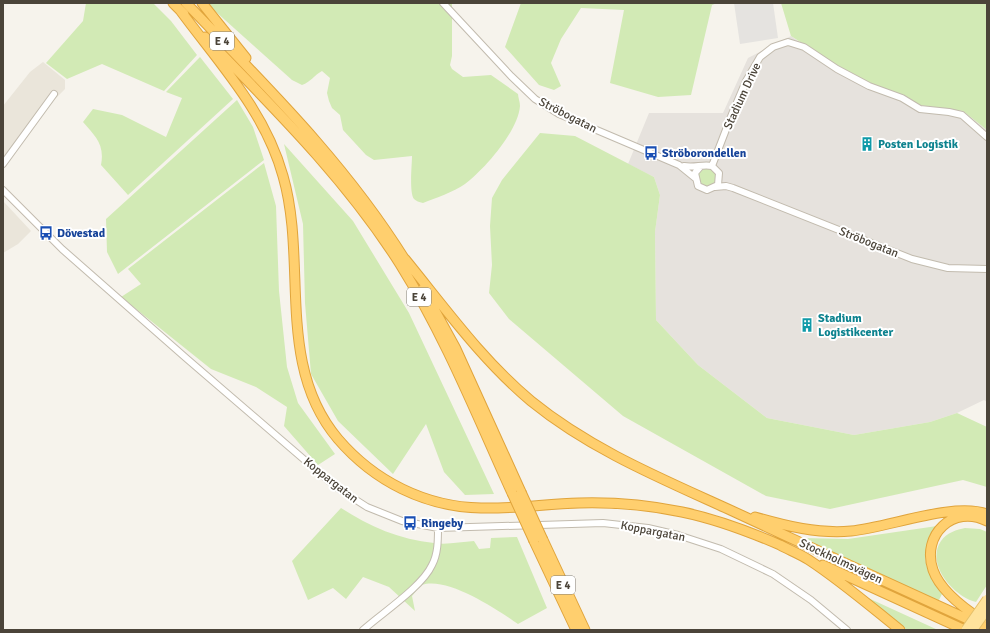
<svg xmlns="http://www.w3.org/2000/svg" width="990" height="633" font-family="Signika,sans-serif">
<style>
.residential{fill:#eae5da}
.industrial{fill:#e6e2dd}
.green{fill:#d2eab5}
.parking{fill:#e5e3e0}
.lines{fill:none;stroke-linecap:round;stroke-linejoin:round}
.minor-casing{stroke:#c2bbae;stroke-width:8}
.highway-casing{stroke:#e0a43c;stroke-width:11}
.minor{stroke:#fff;stroke-width:6}
.highway{stroke:#ffcf6e;stroke-width:9}
.major-bridge-casing{stroke:#e6c16a;stroke-width:10;stroke-linecap:butt}
.highway-bridge-casing{stroke:#e0a43c;stroke-width:11;stroke-linecap:butt}
.major-bridge{stroke:#ffe39c;stroke-width:8}
.highway-bridge{stroke:#ffcf6e;stroke-width:9}
.labels{text-anchor:middle;stroke-width:4;stroke-linejoin:round;paint-order:stroke}
.shield{fill:#fff;stroke:#817c74;stroke-width:1}
.shield-label{font-size:11px;font-weight:bold;fill:#4b4439}
.street-label{font-size:12px;fill:#4b4439;stroke:#fff}
.culture-label{font-size:12px;font-weight:bold;fill:#0d838f;stroke:#fff;text-anchor:start}
.transit-label{font-size:12px;font-weight:bold;fill:#164399;stroke:#fff;text-anchor:start}
</style>
<rect width="100%" height="100%" fill="#f6f3ec"/>
<path class="residential" d="M 43,62 L 65,80 L 65,89 L 55,99 L 3,167 L 3,106 L 30,72 Z
M 3,201 L 31,231 L 18,244 L 3,253 Z"/>
<path class="industrial" d="M 791,36 L 804,45 L 919,105 L 963,111 L 987,130 L 987,402 L 984,400 L 957,413 L 930,422 L 854,435 L 767,418 L 698,365 L 656,320 L 655,232 L 660,195 L 654,177 L 628,164 L 649,113 L 723,113 L 748,58 Z"/>
<path class="green" d="M 86,3 L 153,3 L 171,21 L 197,55 L 164,91 L 102,64 L 67,79 L 46,63 L 83,21 Z
M 206,3 L 452,3 L 452,56 L 450,65 L 452,69 L 463,77 L 491,75 L 518,94 C 518,97 520,102 520,106 C 518,131 485,169 465,184 C 453,192 436,198 423,203 C 419,202 416,201 414,199 C 409,192 412,165 412,156 L 374,160 L 366,155 L 343,130 L 340,115 L 332,108 L 329,101 L 327,93 L 330,78 L 322,71 C 314,75 311,82 302,85 L 292,80 Z
M 521,3 L 717,3 L 712,5 L 691,95 L 658,97 L 610,83 L 624,10 L 581,8 L 561,39 L 551,63 L 561,86 L 554,90 L 539,85 L 505,47 Z
M 781,3 L 987,3 L 987,130 L 963,111 L 919,105 L 885,91 L 828,60 L 791,36 Z
M 200,57 L 233,99 L 128,195 L 101,165 C 105,144 95,136 83,122 L 93,109 L 122,115 L 166,137 L 182,98 L 166,92 Z
M 237,100 L 253,127 L 264,160 L 118,274 L 107,252 L 106,219 Z
M 540,133 L 575,136 L 654,177 L 660,195 L 655,232 L 656,320 L 698,365 L 767,418 L 854,435 L 930,422 L 957,413 L 987,427 L 987,487 L 963,480 L 830,509 L 766,496 L 623,416 L 509,319 L 489,293 L 492,265 L 490,226 L 492,198 L 502,180 Z
M 284,144 L 353,221 L 409,313 L 494,494 L 465,495 L 444,472 L 426,424 L 393,474 L 338,421 L 311,374 L 305,303 L 303,224 Z
M 264,163 L 276,206 L 279,291 L 287,367 L 298,403 L 335,454 L 318,465 L 284,426 L 287,407 L 256,387 L 211,369 L 121,297 L 141,284 L 128,269 Z
M698 178a10 10 0 1 1 20 0a10 10 0 1 1-20 0Z
M 341,508 C 369,526 400,540 434,543 C 446,545 461,542 474,541 L 479,549 L 490,548 L 491,538 L 517,537 L 547,608 L 518,624 C 498,610 447,576 422,585 C 418,587 415,593 412,596 L 415,611 L 389,587 L 363,577 L 346,599 L 333,588 L 308,600 L 292,561 Z
M 937,526 C 920,558 922,564 942,594 L 938,602 L 802,538 L 848,539 Z
M 965,528 L 980,529 L 987,532 L 987,585 L 976,602 C 954,597 925,564 941,541 C 947,532 957,530 965,528 Z
M 866,597 L 938,630 L 907,630 Z"/>
<path class="parking" d="M 734,3 L 773,3 L 778,38 L 740,44 Z"/>
<g class="lines">
<defs>
<path id="minor" d="M 443,3 L 511,76 L 535,99 L 559,114 L 679,165 L 695,178
M 3,164 L 54,94
M 684,166 C 694,168 703,164 712,166 L 719,173 L 718,185 L 707,190 L 698,186 L 695,173 L 700,167
M 712,166 L 732,114 L 746,81 L 760,57 L 773,47 L 788,42 L 804,47 L 837,69 L 869,86 L 902,98 L 920,109 L 949,112 L 962,115 L 987,137
M 715,187 L 726,186 L 733,188 L 912,259 L 948,268 L 987,269
M 3,190 L 62,249 L 186,358 L 336,487 L 367,507 L 402,521 L 438,528 L 603,523 L 648,528 L 678,535 L 721,549 L 773,574 L 811,600 L 847,630
M 363,630 C 382,613 422,587 432,565 C 438,554 438,540 438,528"/>
<path id="highway" d="M 173,3 L 184,14
M 186,3 C 266,86 346,164 407,263
M 202,3 L 246,58
M 180,10 C 219,63 265,111 283,176 C 308,262 275,365 338,439 C 374,481 425,507 481,508 C 513,509 546,504 579,503 C 613,502 648,505 682,512 C 716,519 748,531 780,545 C 789,550 800,554 809,560 C 841,581 870,606 900,630
M 205,37 C 275,109 346,179 400,264 C 445,336 477,416 512,493
M 405,259 C 445,308 482,360 531,401 C 590,449 660,478 728,509 C 814,549 901,589 987,628
M 423,289 L 456,349 L 521,492
M 755,517 C 786,526 818,534 851,531 C 890,527 953,502 987,514
M 543,540 L 585,630
M 534,541 L 576,630
M 823,565 L 965,630
M 982,620 C 965,609 940,590 933,570 C 921,535 953,504 987,521"/>
</defs>
<use href="#minor" class="minor-casing"/>
<use href="#highway" class="highway-casing"/>
<use href="#minor" class="minor"/>
<use href="#highway" class="highway"/>
<defs>
<path id="major-bridge" d="M 966,629 L 987,599
M 973,630 L 987,610"/>
<path id="highway-bridge" d="M 521,492 L 543,540
M 512,493 L 534,541"/>
</defs>
<use href="#major-bridge" class="major-bridge-casing"/>
<use href="#highway-bridge" class="highway-bridge-casing"/>
<use href="#major-bridge" class="major-bridge"/>
<use href="#highway-bridge" class="highway-bridge"/>
</g>
<defs>
<symbol id="building-bare" viewBox="-9 -9 18 18"><path d="M-4-6H4V6H1V3H-1V6H-4ZM-2.5-4.3h1.7v1.8h-1.7ZM.8-4.3h1.7v1.8H.8ZM-2.5-1h1.7V.8h-1.7ZM.8-1h1.7V.8H.8Z" fill="#0f9aa8" stroke="#fff" stroke-width="2.5" paint-order="stroke"/></symbol>
<symbol id="bus-bare" viewBox="-9 -9 18 18"><path d="M-5-6H5V4H4V6H2V4H-2V6H-4V4H-5ZM-3.5-4V0h7V-4ZM-3.5 1.2v1.5H-2V1.2ZM2 1.2v1.5H3.5V1.2Z" fill="#1a4fb4" stroke="#fff" stroke-width="2.5" paint-order="stroke"/></symbol>
</defs>
<g fill-rule="evenodd">
<use href="#building-bare" x="857" y="134" width="20" height="20"/>
<use href="#bus-bare" x="641" y="143" width="20" height="20"/>
<use href="#bus-bare" x="36" y="223" width="20" height="20"/>
<use href="#building-bare" x="797" y="315" width="20" height="20"/>
<use href="#bus-bare" x="400" y="513" width="20" height="20"/>
</g>
<g class="labels">
<g class="shield">
<rect x="210" y="32" width="24" height="18" rx="3"/>
<rect x="407" y="288" width="24" height="18" rx="3"/>
<rect x="551" y="576" width="24" height="18" rx="3"/>
</g>
<g class="shield-label">
<text x="222" y="45">E 4</text>
<text x="419" y="301">E 4</text>
<text x="563" y="589">E 4</text>
</g>
<g class="street-label">
<text transform="translate(742 96) rotate(-65)" y="4">Stadium Drive</text>
<text transform="translate(568 115) rotate(27)" y="4">Ströbogatan</text>
<text transform="translate(869 242) rotate(22)" y="4">Ströbogatan</text>
<text transform="translate(331 480) rotate(38)" y="4">Koppargatan</text>
<text transform="translate(653 531) rotate(11)" y="4">Koppargatan</text>
<text transform="translate(841 561) rotate(25)" y="4">Stockholmsvägen</text>
</g>
<g class="culture-label">
<text x="878" y="148">Posten Logistik</text>
<text x="818" y="322">Stadium<tspan x="818" dy="14">Logistikcenter</tspan></text>
</g>
<g class="transit-label">
<text x="662" y="157">Ströborondellen</text>
<text x="57" y="237">Dövestad</text>
<text x="421" y="527">Ringeby</text>
</g>
</g>
<rect width="990" height="633" fill="none" stroke="#4b4439" stroke-width="8"/>
</svg>
